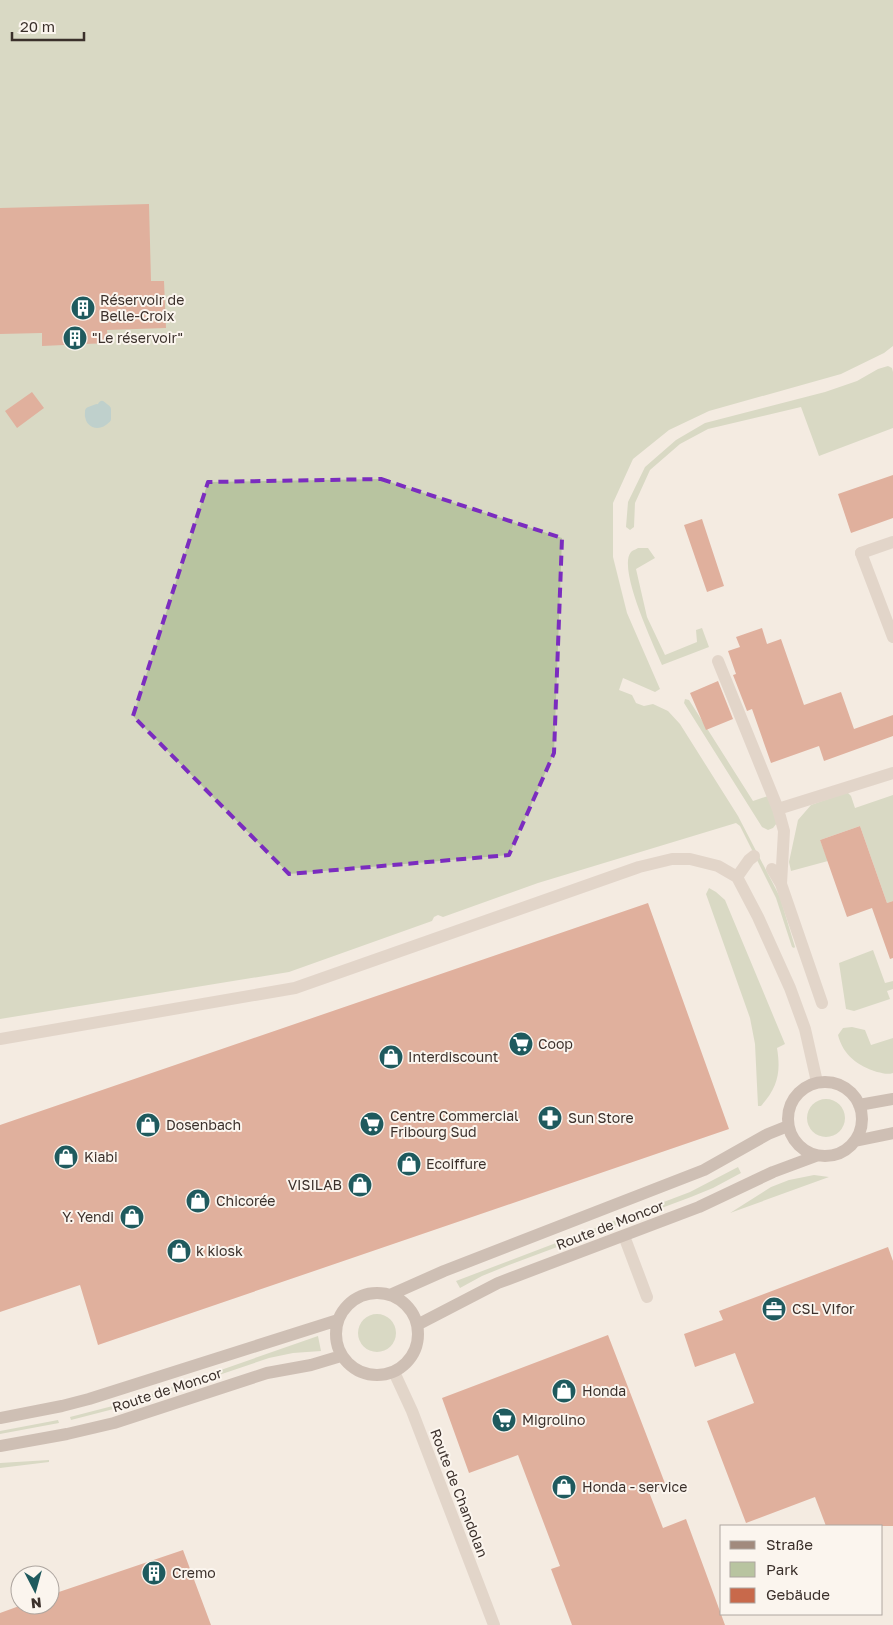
<svg xmlns="http://www.w3.org/2000/svg" width="893" height="1625" font-family="'Golos Text',sans-serif">
<style>
.green{fill:#b8c4a0}
.lines{fill:none;stroke-linecap:round;stroke-linejoin:round}
.stream{stroke:#7fb0b2;stroke-width:8}
.building{fill:#c8694b}
.service{stroke:#cdbbac;stroke-width:12}
.minor{stroke:#cdbbac;stroke-width:12}
.secondary{stroke:#a18a7d;stroke-width:12}
.marked{fill:none;stroke:#7b2cbf;stroke-width:4;stroke-dasharray:10 6;stroke-linejoin:round}
.labels{text-anchor:middle;stroke-width:4;stroke-linejoin:round;paint-order:stroke}
.poi-label{font-size:14px;fill:#3b302b;stroke:#fbf5ee;text-anchor:start}
.street-label{font-size:14px;fill:#3b302b;stroke:#fbf5ee}
</style>
<rect width="100%" height="100%" fill="#f4ebe1"/>
<path class="green" d="M 0,0 L 893,0 L 893,346 L 884,353 L 841,374 L 709,411 L 669,430 L 633,459 L 613,503 L 613,557 L 627,613 L 660,689 L 655,692 L 623,678 L 619,690 L 632,695 L 636,703 L 644,706 L 653,704 L 668,711 L 680,724 L 738,816 L 780,897 L 795,947 L 794,948 L 792,947 L 776,898 L 740,826 L 736,823 L 538,883 L 443,917 L 438,915 L 434,917 L 432,921 L 289,972 L 0,1019 Z
M 888,366 L 892,368 L 893,372 L 893,428 L 819,456 L 801,407 L 708,429 L 680,444 L 650,470 L 635,503 L 634,527 L 630,530 L 626,527 L 628,502 L 645,467 L 676,440 L 705,423 L 825,392 L 857,381 L 878,369 Z
M 638,548 L 648,548 L 655,558 L 636,569 L 647,617 L 665,655 L 697,642 L 696,630 L 702,628 L 709,647 L 662,665 C 654,646 617,568 631,552 C 633,550 635,550 638,548 Z
M 685,699 L 689,700 L 753,801 L 768,796 L 777,823 L 773,828 L 768,830 L 762,827 L 684,703 Z
M 847,792 L 851,796 L 855,808 L 893,795 L 893,901 L 887,903 L 860,826 L 820,840 L 828,861 L 791,871 L 789,862 L 798,820 L 811,805 Z
M 709,888 L 716,892 L 725,900 L 785,1044 L 777,1048 C 781,1072 778,1087 761,1106 L 758,1106 L 755,1044 L 750,1018 L 706,894 Z
M 873,950 L 885,983 L 893,981 L 893,989 L 887,991 L 890,999 L 854,1011 L 846,1009 L 839,963 Z
M 852,1027 L 865,1030 L 871,1045 L 893,1038 L 893,1073 C 887,1075 883,1073 877,1072 C 858,1066 843,1055 838,1035 L 843,1028 Z
M807 1118a19 19 0 1 1 38 0a19 19 0 1 1-38 0Z
M 738,1167 L 741,1173 L 713,1188 L 691,1197 L 509,1265 L 482,1276 L 460,1288 L 456,1281 L 690,1192 Z
M 814,1175 L 829,1177 L 730,1213 L 771,1187 L 789,1180 Z
M358 1333a19 19 0 1 1 38 0a19 19 0 1 1-38 0Z
M 318,1336 L 321,1351 L 293,1353 L 269,1358 L 133,1404 L 71,1420 L 70,1417 L 132,1401 Z
M 58,1420 L 59,1423 L 0,1434 L 0,1431 Z
M 49,1460 L 49,1462 L 0,1468 L 0,1463 Z"/>
<g class="lines">
<path class="stream" d="M 97,415 L 94,415 L 94,417 L 100,418 L 101,416 L 97,411 L 93,412 L 91,415 L 92,419 L 99,421 L 104,416 L 101,410 L 97,408 L 89,411 C 87,424 98,428 107,419 L 107,409 L 102,405"/>
</g>
<path class="building" d="M 149,204 L 151,281 L 164,281 L 166,328 L 107,330 L 108,343 L 42,346 L 42,333 L 0,334 L 0,208 Z
M 32,392 L 44,408 L 17,428 L 5,411 Z
M 893,475 L 893,518 L 851,533 L 838,494 Z
M 702,519 L 724,586 L 707,592 L 684,525 Z
M 762,628 L 767,644 L 781,639 L 804,705 L 841,692 L 854,729 L 893,715 L 893,736 L 824,761 L 819,746 L 771,763 L 752,709 L 747,711 L 733,675 L 736,674 L 728,651 L 740,647 L 736,637 Z
M 718,681 L 733,719 L 706,730 L 690,693 Z
M 860,826 L 887,903 L 893,901 L 893,958 L 890,959 L 872,908 L 847,917 L 820,840 Z
M 648,903 L 729,1129 L 98,1345 L 80,1285 L 0,1312 L 0,1125 Z
M 888,1247 L 893,1261 L 893,1526 L 826,1526 L 815,1497 L 746,1523 L 707,1421 L 754,1403 L 735,1353 L 695,1367 L 684,1334 L 723,1320 L 719,1311 Z
M 608,1335 L 666,1486 L 649,1492 L 663,1528 L 686,1519 L 725,1625 L 572,1625 L 551,1569 L 560,1566 L 518,1455 L 469,1473 L 442,1398 Z
M 183,1550 L 211,1625 L 0,1625 L 0,1613 L 22,1605 L 50,1605 L 50,1595 Z"/>
<g class="lines">
<path class="service" d="M 861,553 L 893,637
M 718,661 L 778,809
M 772,869 L 781,884 L 822,1003
M 737,877 L 749,860 L 754,856
M 781,884 L 784,831 L 778,809 L 893,773
M 0,1039 L 295,988 L 639,867 L 672,859 L 690,859 L 718,866 L 737,877 L 758,917 L 790,988 L 805,1029 L 817,1082
M 624,1236 L 647,1297"/>
<path class="minor" d="M 861,553 L 893,542
M 394,1372 L 412,1411 L 494,1625"/>
<path class="secondary" d="M788 1119a37 37 0 1 1 74 0a37 37 0 1 1-74 0Z
M 859,1105 L 893,1099
M 855,1141 L 893,1133
M336 1334a41 41 0 1 1 82 0a41 41 0 1 1-82 0Z
M 390,1295 L 444,1271 L 704,1170 L 768,1134 L 788,1126
M 417,1325 L 498,1283 L 699,1207 L 773,1172 L 816,1156
M 0,1418 L 62,1406 L 89,1399 L 338,1320
M 0,1446 L 67,1434 L 114,1423 L 267,1373 L 311,1365 L 341,1356"/>
</g>
<path d="M0 0H893V1625H0ZM 381,479 L 562,538 L 554,753 L 509,855 L 289,874 L 133,716 L 208,482 Z" fill="#f4ebe1" fill-opacity=".55" fill-rule="evenodd"/>
<path class="marked" d="M 381,479 L 562,538 L 554,753 L 509,855 L 289,874 L 133,716 L 208,482 Z"/>
<defs>
<symbol id="building-disc" viewBox="-11 -11 22 22"><circle r="9.5" fill="#1f5a5e" stroke="#fbf5ee"/><path d="M-4-6H4V6H1V3H-1V6H-4ZM-2.5-4.3h1.7v1.8h-1.7ZM.8-4.3h1.7v1.8H.8ZM-2.5-1h1.7V.8h-1.7ZM.8-1h1.7V.8H.8Z" fill="#fff"/></symbol>
<symbol id="supermarket-disc" viewBox="-11 -11 22 22"><circle r="9.5" fill="#1f5a5e" stroke="#fbf5ee"/><path d="M-6-5.5h2.5l.6 2H6L4.5 2H-2.5L-4.4-4H-6ZM-1.5 3.2a1.3 1.3 0 1 0 .1 0ZM3 3.2a1.3 1.3 0 1 0 .1 0Z" fill="#fff"/></symbol>
<symbol id="shop-disc" viewBox="-11 -11 22 22"><circle r="9.5" fill="#1f5a5e" stroke="#fbf5ee"/><path d="M-5-2.5h2.3a2.7 3.5 0 0 1 5.4 0H5L5.5 6h-11ZM-1.5-2.5h3a1.5 2.3 0 0 0-3 0Z" fill="#fff"/></symbol>
<symbol id="pharmacy-disc" viewBox="-11 -11 22 22"><circle r="9.5" fill="#1f5a5e" stroke="#fbf5ee"/><path d="M-2-6h4v4h4v4h-4v4h-4v-4h-4v-4h4Z" fill="#fff"/></symbol>
<symbol id="office-disc" viewBox="-11 -11 22 22"><circle r="9.5" fill="#1f5a5e" stroke="#fbf5ee"/><path d="M-6-3h4V-5.5h4V-3h4V5H-6ZM-1-4.5V-3h2v-1.5ZM-6 0V1H6V0Z" fill="#fff"/></symbol>
</defs>
<g fill-rule="evenodd">
<use href="#building-disc" x="69" y="294" width="28" height="28"/>
<use href="#building-disc" x="61" y="324" width="28" height="28"/>
<use href="#supermarket-disc" x="507" y="1030" width="28" height="28"/>
<use href="#shop-disc" x="377" y="1043" width="28" height="28"/>
<use href="#pharmacy-disc" x="536" y="1104" width="28" height="28"/>
<use href="#supermarket-disc" x="358" y="1110" width="28" height="28"/>
<use href="#shop-disc" x="134" y="1111" width="28" height="28"/>
<use href="#shop-disc" x="52" y="1143" width="28" height="28"/>
<use href="#shop-disc" x="395" y="1150" width="28" height="28"/>
<use href="#shop-disc" x="346" y="1171" width="28" height="28"/>
<use href="#shop-disc" x="184" y="1187" width="28" height="28"/>
<use href="#shop-disc" x="118" y="1203" width="28" height="28"/>
<use href="#shop-disc" x="165" y="1237" width="28" height="28"/>
<use href="#office-disc" x="760" y="1295" width="28" height="28"/>
<use href="#shop-disc" x="550" y="1377" width="28" height="28"/>
<use href="#supermarket-disc" x="490" y="1406" width="28" height="28"/>
<use href="#shop-disc" x="550" y="1473" width="28" height="28"/>
<use href="#building-disc" x="140" y="1559" width="28" height="28"/>
</g>
<g class="labels">
<g class="poi-label">
<text x="100" y="305">Réservoir de<tspan x="100" dy="16">Belle-Croix</tspan></text>
<text x="92" y="343">"Le réservoir"</text>
<text x="538" y="1049">Coop</text>
<text x="408" y="1062">Interdiscount</text>
<text x="390" y="1121">Centre Commercial<tspan x="390" dy="16">Fribourg Sud</tspan></text>
<text x="568" y="1123">Sun Store</text>
<text x="166" y="1130">Dosenbach</text>
<text x="84" y="1162">Kiabi</text>
<text x="426" y="1169">Ecoiffure</text>
<text x="342" y="1190" text-anchor="end">VISILAB</text>
<text x="216" y="1206">Chicorée</text>
<text x="114" y="1222" text-anchor="end">Y. Yendi</text>
<text x="196" y="1256">k kiosk</text>
<text x="792" y="1314">CSL VIfor</text>
<text x="582" y="1396">Honda</text>
<text x="522" y="1425">Migrolino</text>
<text x="582" y="1492">Honda - service</text>
<text x="172" y="1578">Cremo</text>
</g>
<g class="street-label">
<text transform="translate(610 1225) rotate(-21)" y="5">Route de Moncor</text>
<text transform="translate(167 1390) rotate(-18)" y="5">Route de Moncor</text>
<text transform="translate(459 1493) rotate(69)" y="5">Route de Chandolan</text>
</g>
</g>
<rect x="720" y="1525" width="162" height="90" fill="#fbf5ee" stroke="#aea6a0"/>
<rect x="730" y="1541" width="25" height="8" fill="#a18a7d" stroke="#aea6a0"/>
<text x="766" y="1550" font-size="15" fill="#3b302b">Straße</text>
<rect x="730" y="1562" width="25" height="15" fill="#b8c4a0" stroke="#aea6a0"/>
<text x="766" y="1575" font-size="15" fill="#3b302b">Park</text>
<rect x="730" y="1588" width="25" height="15" fill="#c8694b" stroke="#aea6a0"/>
<text x="766" y="1600" font-size="15" fill="#3b302b">Gebäude</text>
<g transform="translate(35 1590) rotate(174)"><circle r="24" fill="#fbf5ee" stroke="#aea6a0"/>
<path d="M0-4L9 19L0 12L-9 19Z" fill="#1f5a5e"/>
<text y="-8" font-size="14" font-weight="bold" text-anchor="middle" fill="#3b302b">N</text>
</g>
<path d="M12 32v8h72v-8" fill="none" stroke="#3b302b" stroke-width="2.5"/>
<text x="20" y="32" font-size="15" fill="#3b302b" stroke="#fbf5ee" stroke-width="4" paint-order="stroke">20 m</text>
</svg>
